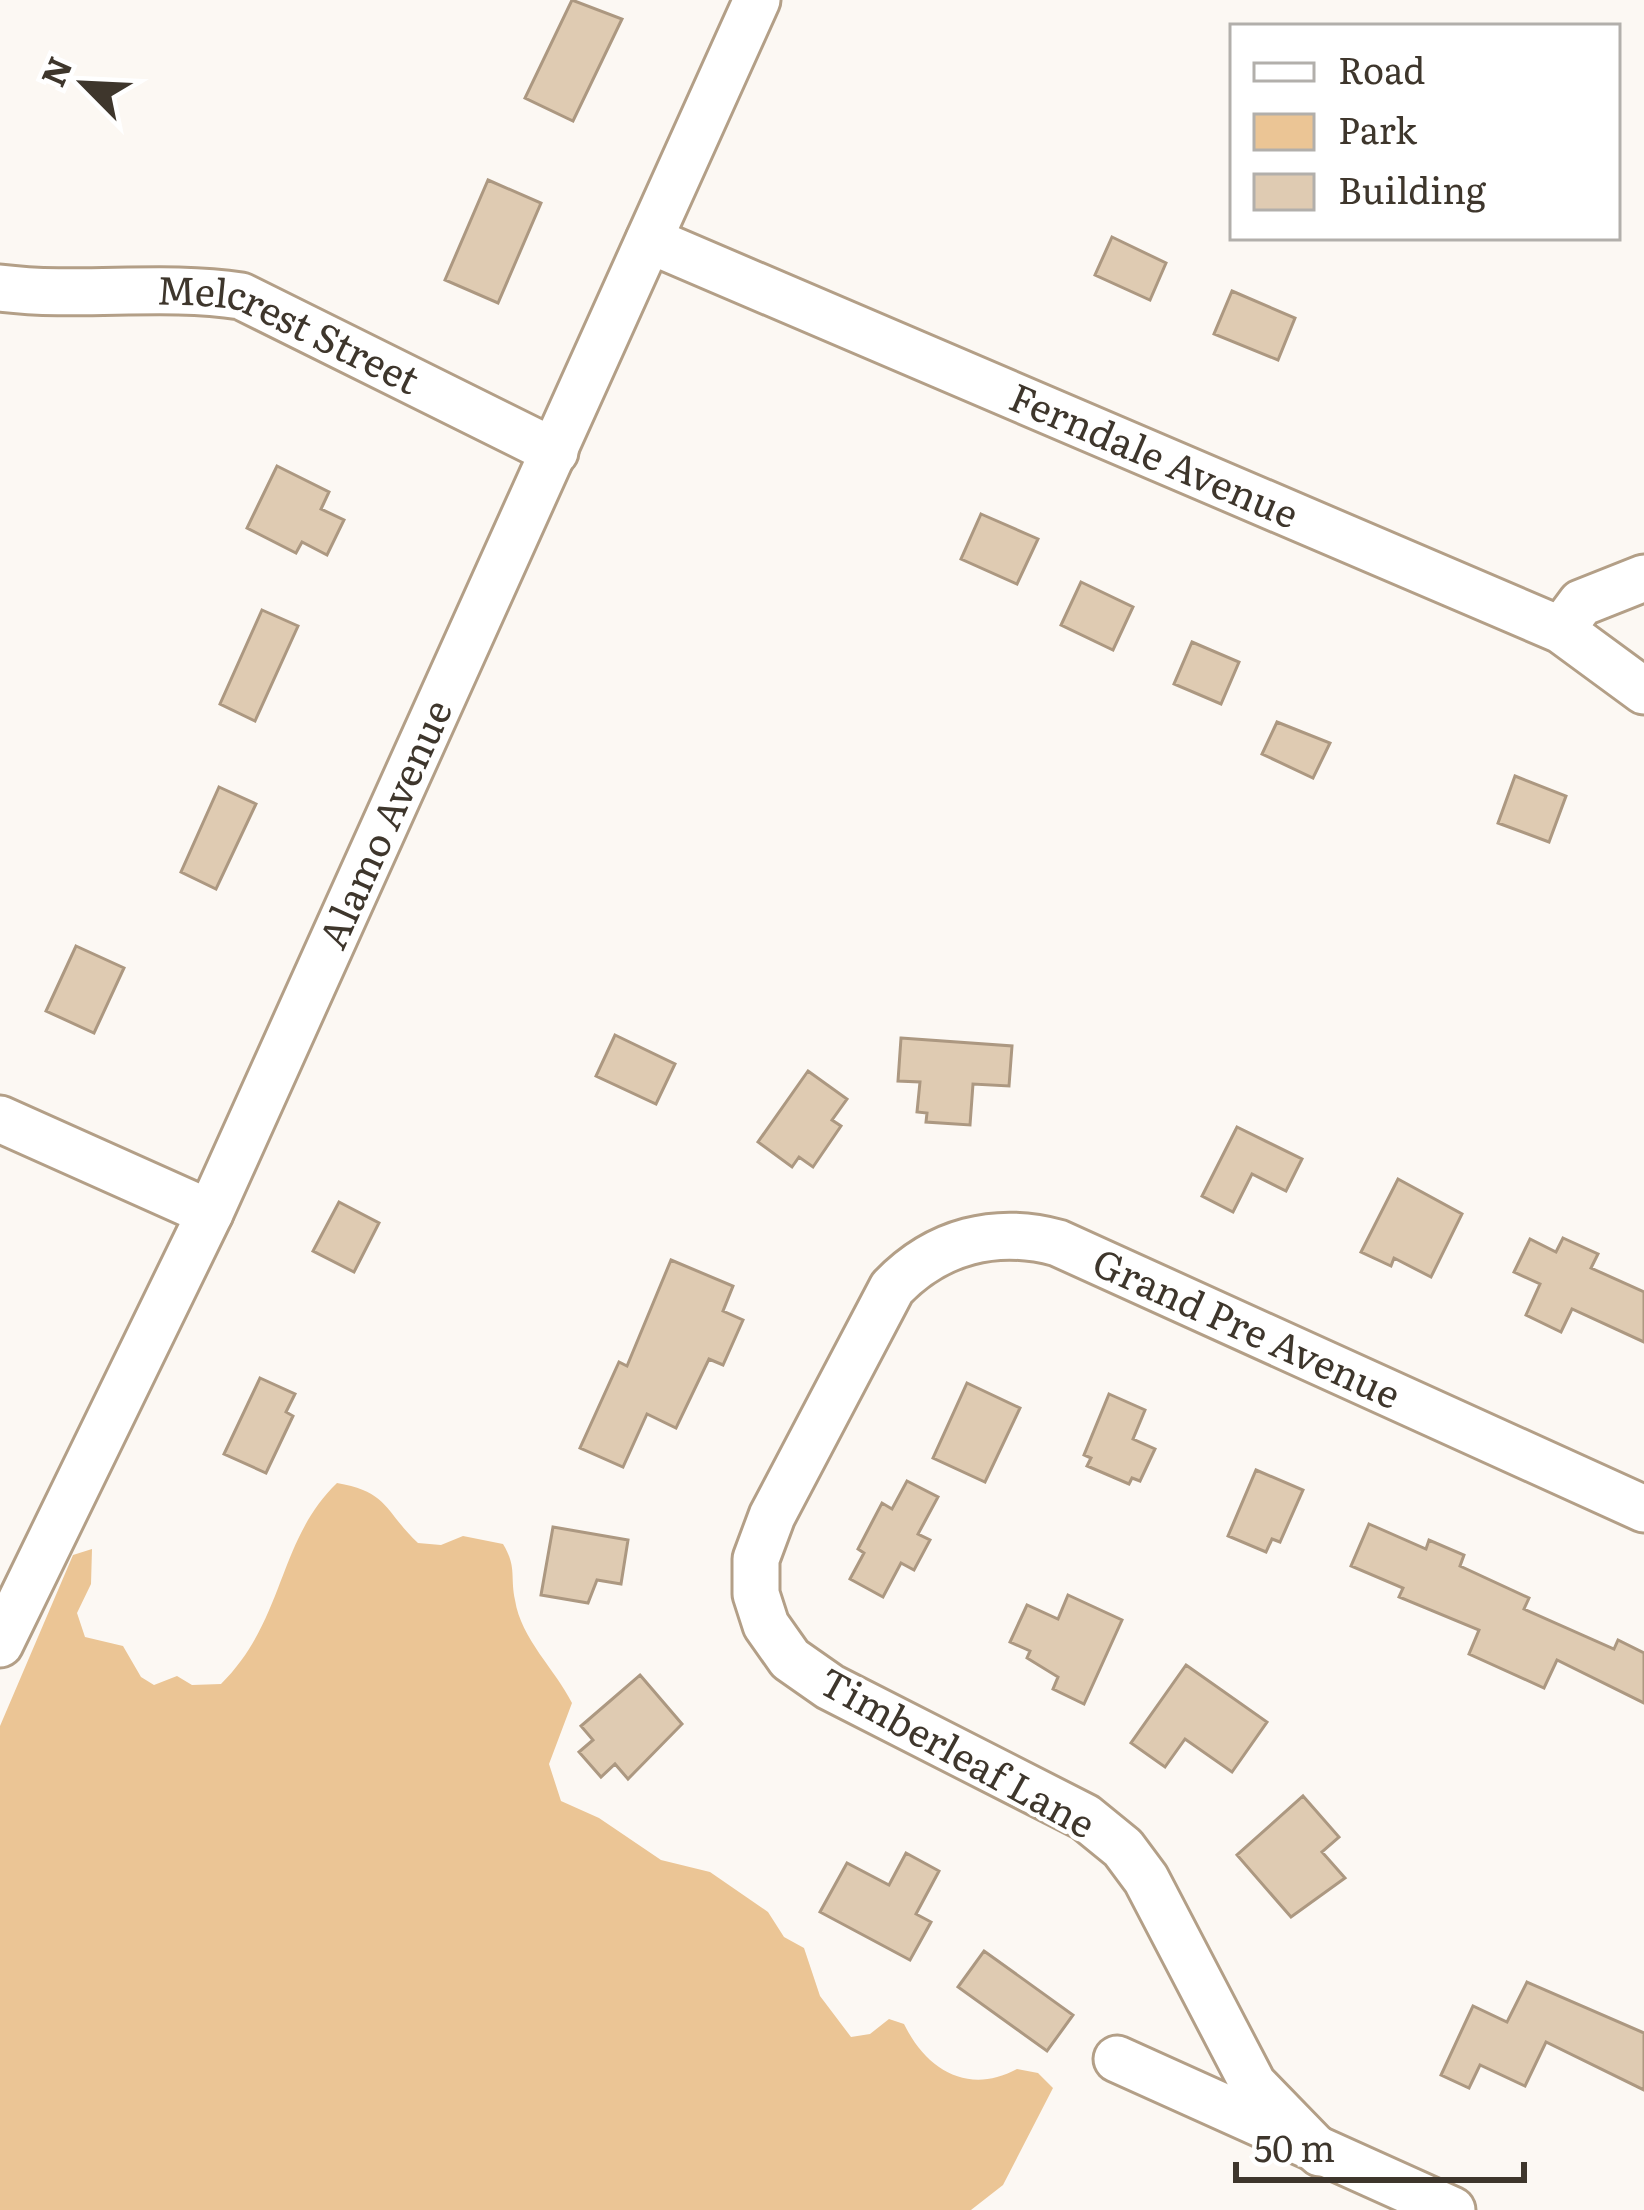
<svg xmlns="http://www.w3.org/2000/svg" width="1644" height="2210" font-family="Literata,serif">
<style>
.green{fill:#ebc595}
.building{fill:#dfcbb2;stroke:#ac9881;stroke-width:3}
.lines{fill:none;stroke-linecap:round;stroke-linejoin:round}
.minor-casing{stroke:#b39f87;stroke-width:51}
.minor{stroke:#fff;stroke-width:45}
.labels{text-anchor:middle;stroke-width:9;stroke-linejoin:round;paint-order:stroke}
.street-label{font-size:39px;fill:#3e362c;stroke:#fff}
</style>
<rect width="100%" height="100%" fill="#fcf8f3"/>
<path class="green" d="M 337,1483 C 389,1492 384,1511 418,1543 L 441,1545 L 463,1536 L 503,1544 C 517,1567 510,1576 515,1600 C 521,1639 555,1669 572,1703 L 549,1764 L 561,1801 L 599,1818 L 661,1860 L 710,1872 L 768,1912 L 784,1937 L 804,1948 L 820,1996 L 851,2037 L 870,2034 L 889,2019 L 904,2024 C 927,2071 969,2095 1017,2069 L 1038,2073 L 1053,2088 L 1003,2185 L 971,2210 L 0,2210 L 0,1726 L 73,1555 L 92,1549 L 91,1584 L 77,1613 L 85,1637 L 123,1646 L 141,1677 L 154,1685 L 177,1676 L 192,1685 L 221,1684 C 286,1619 277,1541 337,1483 Z"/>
<path class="building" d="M 572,0 L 622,19 L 573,121 L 525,98 Z
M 488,180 L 541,203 L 498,303 L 445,280 Z
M 1112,237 L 1166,263 L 1150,300 L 1095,275 Z
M 1232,291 L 1295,318 L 1278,360 L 1214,334 Z
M 277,466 L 329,492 L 321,509 L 344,520 L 327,555 L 302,542 L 296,553 L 247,528 Z
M 981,514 L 1038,539 L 1017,584 L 961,559 Z
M 1081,582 L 1133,607 L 1113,650 L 1061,625 Z
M 262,610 L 298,626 L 255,721 L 220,704 Z
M 1192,642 L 1239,662 L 1221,704 L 1174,684 Z
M 1277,722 L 1330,743 L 1313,778 L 1262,754 Z
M 1515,776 L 1566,796 L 1549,842 L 1498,823 Z
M 219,787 L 256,804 L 216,889 L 181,872 Z
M 76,946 L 124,968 L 94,1033 L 46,1011 Z
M 615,1035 L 675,1064 L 656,1104 L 596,1076 Z
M 901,1038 L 1012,1046 L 1009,1086 L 973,1084 L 970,1125 L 926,1122 L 927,1113 L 917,1112 L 920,1082 L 898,1081 Z
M 808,1071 L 847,1099 L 832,1120 L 841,1126 L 813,1167 L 799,1157 L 792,1167 L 758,1142 Z
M 1237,1127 L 1302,1159 L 1286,1191 L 1252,1174 L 1233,1212 L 1202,1196 Z
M 1398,1179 L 1462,1214 L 1431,1277 L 1394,1258 L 1391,1266 L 1361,1252 Z
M 339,1202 L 379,1223 L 354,1272 L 313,1251 Z
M 1563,1238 L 1598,1254 L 1591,1268 L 1644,1292 L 1644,1342 L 1572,1309 L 1561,1332 L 1526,1315 L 1540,1284 L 1514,1272 L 1530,1239 L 1556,1252 Z
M 671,1260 L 733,1286 L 723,1311 L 743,1320 L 723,1365 L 709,1359 L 676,1428 L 647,1414 L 623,1467 L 580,1448 L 619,1362 L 627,1366 Z
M 260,1378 L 295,1394 L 286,1412 L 293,1416 L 266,1473 L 224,1454 Z
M 967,1383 L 1020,1408 L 985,1482 L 933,1458 Z
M 1109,1394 L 1145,1410 L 1133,1439 L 1155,1449 L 1140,1481 L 1132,1478 L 1129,1484 L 1087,1466 L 1091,1458 L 1084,1455 Z
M 1256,1470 L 1303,1490 L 1280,1542 L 1272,1539 L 1266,1552 L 1228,1536 Z
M 907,1481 L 938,1497 L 918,1534 L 930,1540 L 914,1570 L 901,1563 L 883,1597 L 850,1579 L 864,1553 L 858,1549 L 882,1503 L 892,1509 Z
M 1369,1524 L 1426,1549 L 1429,1540 L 1464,1555 L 1460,1566 L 1529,1598 L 1524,1609 L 1614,1649 L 1618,1640 L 1644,1653 L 1644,1703 L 1557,1660 L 1544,1688 L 1469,1654 L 1479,1630 L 1399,1597 L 1403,1588 L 1351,1566 Z
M 553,1527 L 628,1540 L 621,1584 L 597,1580 L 588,1603 L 541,1595 Z
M 1068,1595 L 1122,1620 L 1084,1704 L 1053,1689 L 1058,1677 L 1027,1658 L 1030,1651 L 1010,1642 L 1027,1605 L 1058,1619 Z
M 1186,1665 L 1267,1722 L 1232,1772 L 1185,1739 L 1165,1767 L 1131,1743 Z
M 640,1675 L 682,1724 L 628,1779 L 615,1764 L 601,1777 L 579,1752 L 593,1740 L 581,1726 Z
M 1303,1796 L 1339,1837 L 1322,1852 L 1345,1878 L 1291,1917 L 1237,1855 Z
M 906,1853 L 939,1871 L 916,1914 L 931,1922 L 910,1960 L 820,1912 L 847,1863 L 889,1885 Z
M 984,1951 L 1073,2015 L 1047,2051 L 958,1987 Z
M 1527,1982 L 1644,2033 L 1644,2090 L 1546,2042 L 1525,2086 L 1480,2065 L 1469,2088 L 1441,2075 L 1473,2006 L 1507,2022 Z"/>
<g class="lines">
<defs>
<g id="minor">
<path id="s1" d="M 649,240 L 1561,630 L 1644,691"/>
<path id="s2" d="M 0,288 C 81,298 161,284 241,296 L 555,452"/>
<path d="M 1561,630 L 1581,603 L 1644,578"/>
<path d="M 0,1119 L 210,1213"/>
<path id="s3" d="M 0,1644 L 210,1213 L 757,0"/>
<path d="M 1117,2059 L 1452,2210"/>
<path id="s4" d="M 1320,2153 L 1253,2084 L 1146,1879 L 1123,1848 L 1085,1817 L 830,1687 L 790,1659 L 766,1625 L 756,1594 L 756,1559 L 772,1516 L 892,1288 C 937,1241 996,1226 1058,1243 L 1644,1509"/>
</g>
</defs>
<use href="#minor" class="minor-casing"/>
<use href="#minor" class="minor"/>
</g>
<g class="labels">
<g class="street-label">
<text dy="14" stroke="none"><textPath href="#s2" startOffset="297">Melcrest Street</textPath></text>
<text dy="14" stroke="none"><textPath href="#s1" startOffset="549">Ferndale Avenue</textPath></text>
<text dy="14" stroke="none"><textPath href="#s3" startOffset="906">Alamo Avenue</textPath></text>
<text dy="14" stroke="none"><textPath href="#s4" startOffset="1551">Grand Pre Avenue</textPath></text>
<text transform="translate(957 1753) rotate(29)" y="14">Timberleaf Lane</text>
</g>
</g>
<rect x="1230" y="24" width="390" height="216" fill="#ffffff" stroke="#b2afab" stroke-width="3"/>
<rect x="1254" y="63" width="60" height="18" fill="#ffffff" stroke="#b2afab" stroke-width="3"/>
<text x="1338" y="84" font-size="36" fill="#3e362c">Road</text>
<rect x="1254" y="114" width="60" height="36" fill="#ebc595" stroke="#b2afab" stroke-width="3"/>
<text x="1338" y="144" font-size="36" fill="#3e362c">Park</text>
<rect x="1254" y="174" width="60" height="36" fill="#dfcbb2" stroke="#b2afab" stroke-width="3"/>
<text x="1338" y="204" font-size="36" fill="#3e362c">Building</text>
<g transform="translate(84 84) rotate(294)" stroke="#ffffff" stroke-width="9" paint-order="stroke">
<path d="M0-9L21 45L0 30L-21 45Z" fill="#3e362c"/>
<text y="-18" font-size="33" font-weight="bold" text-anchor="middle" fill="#3e362c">N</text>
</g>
<path d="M1236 2162v18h288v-18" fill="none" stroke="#3e362c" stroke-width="6"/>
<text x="1254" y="2162" font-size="36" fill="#3e362c" stroke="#ffffff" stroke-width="9" paint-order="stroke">50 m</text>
</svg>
